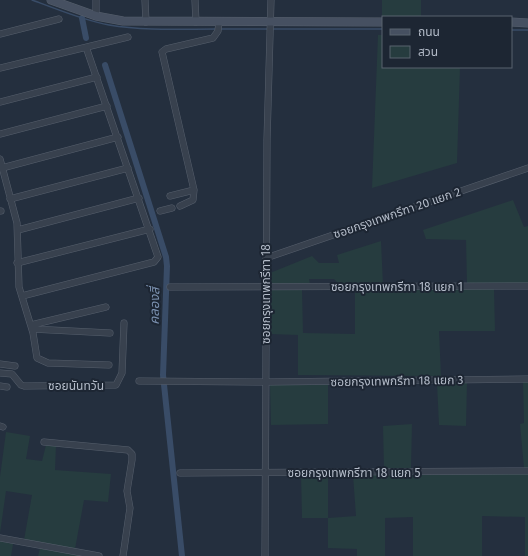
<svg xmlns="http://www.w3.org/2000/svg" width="528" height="556" font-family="'Fira Sans','Noto Sans Thai',sans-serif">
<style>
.green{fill:#263c3f}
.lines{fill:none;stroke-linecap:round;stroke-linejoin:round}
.stream{stroke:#394c67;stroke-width:1.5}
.canal{stroke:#394c67;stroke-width:6}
.street-casing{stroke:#565f6c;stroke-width:7}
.secondary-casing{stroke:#565f6c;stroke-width:9}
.street{stroke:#38414e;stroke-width:6}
.secondary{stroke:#465061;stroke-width:8}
.labels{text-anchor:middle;stroke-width:4;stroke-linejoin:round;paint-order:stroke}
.street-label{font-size:12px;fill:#b4bcc9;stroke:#1d2633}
.water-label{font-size:13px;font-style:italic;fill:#7c92b1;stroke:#1d2633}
</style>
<rect width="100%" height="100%" fill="#242f3e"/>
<path class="green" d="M 382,0 L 421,0 L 421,16 L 382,16 Z
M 378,35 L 383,35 L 383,67 L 460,67 L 457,163 L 372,188 Z
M 513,200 L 524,227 L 528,226 L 528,284 L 467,284 L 466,240 L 426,239 L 423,230 Z
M 381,241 L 383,285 L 340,285 L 334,279 L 309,279 L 310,285 L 269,285 L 270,273 L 312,256 L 319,263 L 339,263 L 337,255 Z
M 269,289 L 302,290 L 303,333 L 355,334 L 355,289 L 494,289 L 495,331 L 439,331 L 441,376 L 298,375 L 298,335 L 270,334 Z
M 467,382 L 466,426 L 439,425 L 437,383 Z
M 523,382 L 528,382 L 528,468 L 524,468 L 520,424 L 524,423 Z
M 328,383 L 328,424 L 271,425 L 270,384 Z
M 412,424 L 411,468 L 384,469 L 383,426 Z
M 6,432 L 30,436 L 26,459 L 42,461 L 46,445 L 56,446 L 55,470 L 111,474 L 108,502 L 84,500 L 75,549 L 24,540 L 32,495 L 6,491 L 0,533 L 0,477 Z
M 528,473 L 528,556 L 525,556 L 525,517 L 482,516 L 482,556 L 413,556 L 413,517 L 385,518 L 385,556 L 357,556 L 357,549 L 328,548 L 328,518 L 302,518 L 301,474 L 328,474 L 328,518 L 356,516 L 353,475 Z
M 0,541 L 13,544 L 11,556 L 0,556 Z
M 40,548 L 86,556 L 38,556 Z"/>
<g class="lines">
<path class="stream" d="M 32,0 C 57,9 82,20 109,25 C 144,31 181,29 216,29
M 220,29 L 268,29
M 272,29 L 383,29
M 511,30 L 528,30"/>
<path class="canal" d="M 82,18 L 86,38
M 105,65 L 166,257 L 167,266 L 163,375 L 182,556"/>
<defs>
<path id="street" d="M 96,0 L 96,16
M 145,0 L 146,22
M 195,0 L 196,22
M 0,34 L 59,19
M 0,68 L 128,37
M 0,102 L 97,77
M 0,134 L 107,106
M 0,159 L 17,223 L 19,287 L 33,333 L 37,358 L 48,363 L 109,365
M 2,168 L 118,137
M 170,196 L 194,190 L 162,52 L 166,49 L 213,38 L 218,31 L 219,22
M 10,199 L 128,168
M 180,206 L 193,200 L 194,190
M 0,211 L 1,211
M 160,211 L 172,208
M 18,230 L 139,198
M 266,258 L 528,168
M 17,263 L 150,229
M 170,287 L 528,286
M 22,296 L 154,262 L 158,257 L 86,47
M 31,325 L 106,307
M 32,329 L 110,333
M 0,364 L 15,366
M 0,373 L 12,374 L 21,385 L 24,386 L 116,385 L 122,373 L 124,323
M 139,381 L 266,382 L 528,379
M 0,386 L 7,387
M 0,426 L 3,427
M 44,442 L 128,450 L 132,454 L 132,460 L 127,491 L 130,508 L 123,556
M 180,473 L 528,471
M 0,538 L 99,556
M 265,556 L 267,140 L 271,0"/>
<path id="secondary" d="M 51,0 L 96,16 L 123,21 L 383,22
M 511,22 L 528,23"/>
</defs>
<use href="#street" class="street-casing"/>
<use href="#secondary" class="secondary-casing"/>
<use href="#street" class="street"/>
<use href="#secondary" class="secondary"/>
</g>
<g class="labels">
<g class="street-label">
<text transform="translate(397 213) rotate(-19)" y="4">ซอยกรุงเทพกรีฑา 20 แยก 2</text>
<text x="397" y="291">ซอยกรุงเทพกรีฑา 18 แยก 1</text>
<text transform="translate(266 294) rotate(-90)" y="4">ซอยกรุงเทพกรีฑา 18</text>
<text transform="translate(397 381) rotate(-1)" y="4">ซอยกรุงเทพกรีฑา 18 แยก 3</text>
<text x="76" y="390">ซอยนันทวัน</text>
<text x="354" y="477">ซอยกรุงเทพกรีฑา 18 แยก 5</text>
</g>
<g class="water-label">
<text transform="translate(154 306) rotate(-89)" y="5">คลองสี่</text>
</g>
</g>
<rect x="382" y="16" width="130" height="52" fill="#1d2633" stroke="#59626f"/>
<rect x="390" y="29" width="20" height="6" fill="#465061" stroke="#59626f"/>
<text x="418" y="36" font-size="12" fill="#b4bcc9">ถนน</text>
<rect x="390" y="46" width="20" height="12" fill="#263c3f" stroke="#59626f"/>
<text x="418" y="56" font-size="12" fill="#b4bcc9">สวน</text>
</svg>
